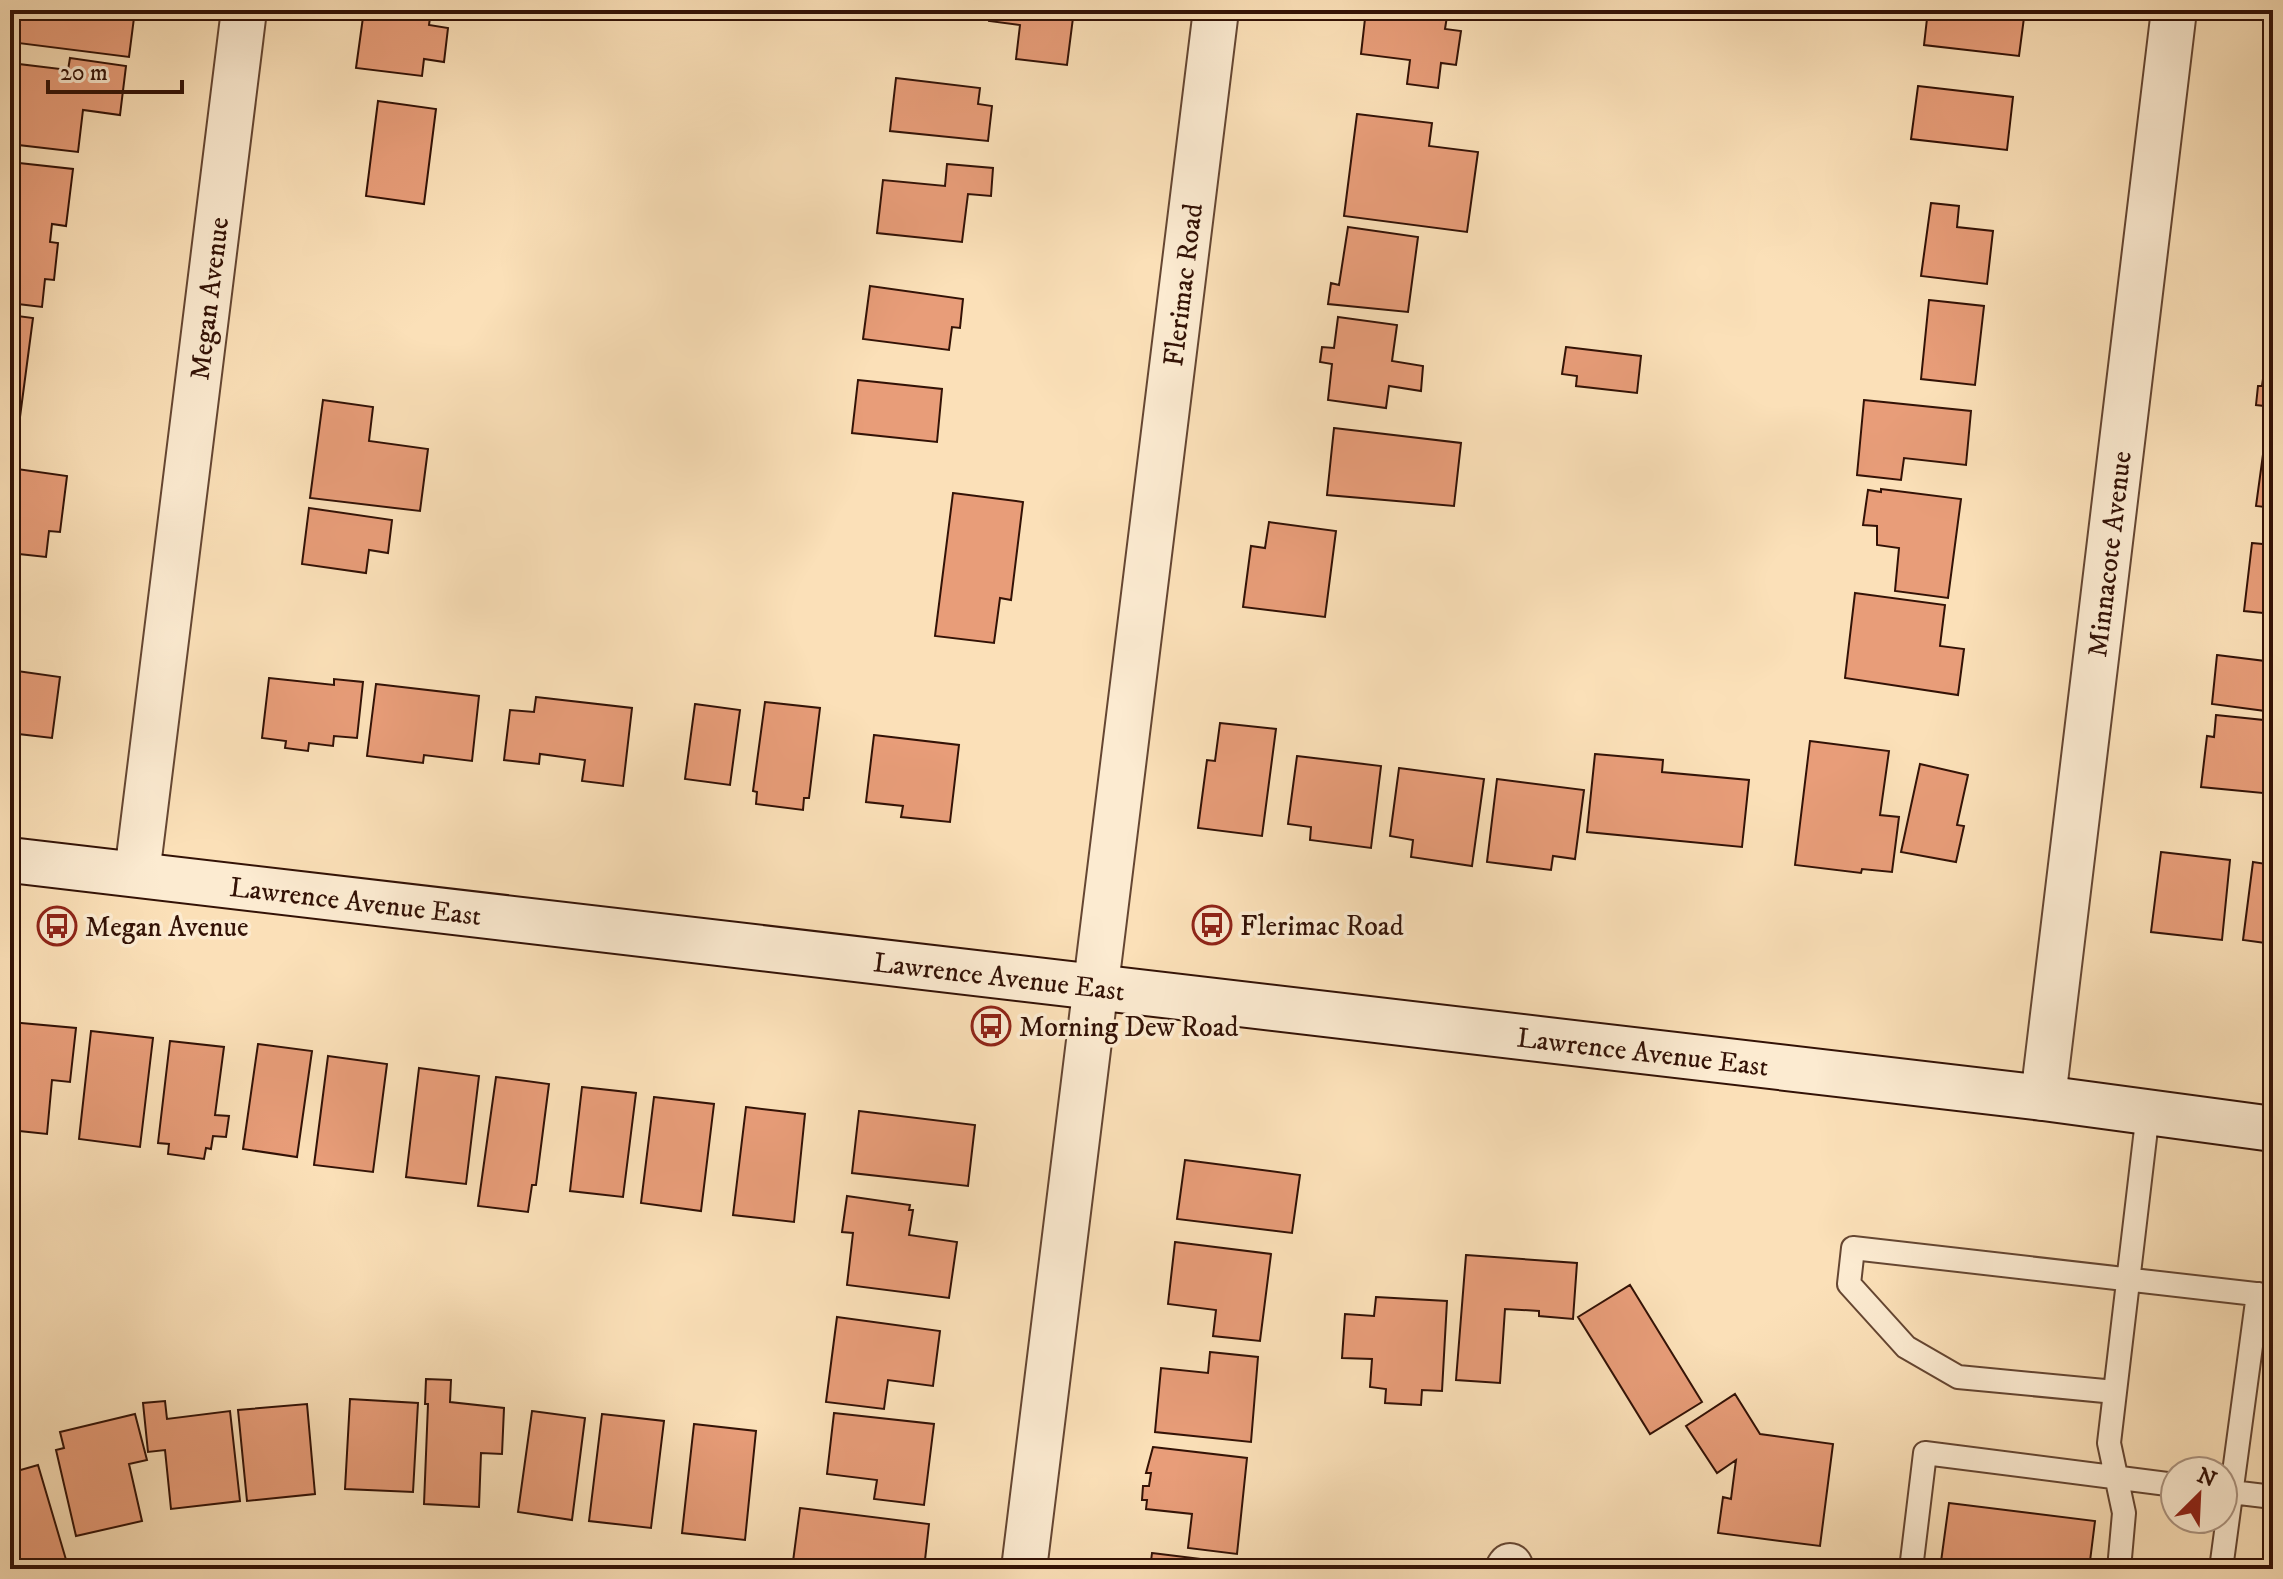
<svg xmlns="http://www.w3.org/2000/svg" width="2283" height="1579" font-family="'IM FELL DW Pica',serif">
<style>
.building{fill:#e89d79;stroke:#331206;stroke-width:2}
.lines{fill:none;stroke-linecap:round;stroke-linejoin:round}
.service-casing{stroke:#654632;stroke-width:26}
.minor-casing{stroke:#654632;stroke-width:48}
.secondary-casing{stroke:#331206;stroke-width:48}
.service{stroke:#fcebd1;stroke-width:22}
.minor{stroke:#fcebd1;stroke-width:44}
.secondary{stroke:#fcebd1;stroke-width:44}
.labels{text-anchor:middle;stroke-width:7;stroke-linejoin:round;paint-order:stroke}
.street-label{font-size:28px;fill:#331206;stroke:#fcebd1}
.poi-label{font-size:28px;fill:#331206;stroke:#fcebd1;text-anchor:start}
</style>
<rect width="100%" height="100%" fill="#fbe0b8"/>
<filter id="stains"><feTurbulence type="fractalNoise" baseFrequency=".0025" numOctaves="4"/><feColorMatrix values="0 0 0 0 .2 0 0 0 0 .09 0 0 0 0 .02 0 0 0 .5 -.17"/></filter>
<radialGradient id="worn" r=".72"><stop offset=".6" stop-color="#630" stop-opacity="0"/><stop offset="1" stop-color="#630" stop-opacity=".3"/></radialGradient>
<path class="building" d="M 10,10 L 135,10 L 129,57 L 18,43 L 20,26 L 10,24 Z
M 364,10 L 431,10 L 429,25 L 448,28 L 444,62 L 424,59 L 422,76 L 356,68 Z
M 990,10 L 1074,10 L 1067,65 L 1016,59 L 1020,25 L 989,21 Z
M 1366,10 L 1448,10 L 1445,29 L 1461,31 L 1456,65 L 1441,63 L 1438,88 L 1407,84 L 1410,60 L 1361,54 Z
M 1928,10 L 2025,10 L 2019,56 L 1924,45 Z
M 70,58 L 126,66 L 120,115 L 83,110 L 78,152 L 10,144 L 10,63 L 68,70 Z
M 896,78 L 980,88 L 978,104 L 992,106 L 988,141 L 890,131 Z
M 1918,86 L 2013,97 L 2007,150 L 1911,139 Z
M 378,101 L 436,109 L 424,204 L 366,196 Z
M 1357,114 L 1432,123 L 1429,146 L 1478,152 L 1467,232 L 1344,216 Z
M 10,162 L 73,169 L 66,226 L 52,224 L 50,242 L 58,243 L 54,280 L 45,279 L 42,307 L 10,303 Z
M 947,164 L 993,168 L 991,196 L 968,194 L 962,242 L 877,233 L 883,180 L 945,186 Z
M 1931,203 L 1959,206 L 1957,227 L 1993,231 L 1987,284 L 1921,276 Z
M 1348,227 L 1418,237 L 1408,312 L 1328,304 L 1331,283 L 1339,285 Z
M 870,286 L 963,299 L 960,328 L 952,327 L 949,350 L 863,339 Z
M 1929,300 L 1984,306 L 1975,385 L 1921,379 Z
M 10,315 L 33,318 L 15,455 L 10,454 Z
M 1338,317 L 1397,325 L 1392,361 L 1423,366 L 1421,391 L 1389,386 L 1386,408 L 1328,400 L 1332,364 L 1320,362 L 1322,347 L 1334,348 Z
M 2270,331 L 2273,332 L 2273,407 L 2256,405 L 2258,386 L 2262,386 Z
M 1566,347 L 1641,356 L 1637,393 L 1576,386 L 1577,376 L 1562,374 Z
M 858,380 L 942,389 L 937,442 L 852,433 Z
M 323,400 L 373,407 L 369,441 L 428,449 L 420,511 L 310,498 Z
M 1864,400 L 1971,411 L 1966,465 L 1904,458 L 1901,480 L 1857,475 Z
M 1334,428 L 1461,443 L 1454,506 L 1327,495 Z
M 2264,447 L 2273,448 L 2273,508 L 2256,506 Z
M 10,468 L 67,476 L 60,532 L 49,531 L 46,557 L 10,553 Z
M 1881,489 L 1961,499 L 1948,598 L 1895,591 L 1899,548 L 1877,545 L 1877,526 L 1863,525 L 1868,490 L 1881,492 Z
M 953,493 L 1023,502 L 1011,600 L 1000,598 L 994,643 L 935,636 Z
M 309,508 L 392,520 L 388,553 L 369,550 L 366,573 L 302,564 Z
M 1269,522 L 1336,531 L 1325,617 L 1243,607 L 1251,546 L 1265,548 Z
M 2252,543 L 2273,545 L 2273,614 L 2244,611 Z
M 1855,593 L 1945,605 L 1940,646 L 1964,649 L 1958,695 L 1845,678 Z
M 2217,655 L 2273,662 L 2273,712 L 2212,704 Z
M 10,670 L 60,677 L 52,738 L 10,733 Z
M 269,678 L 334,685 L 334,679 L 363,682 L 357,738 L 334,736 L 333,746 L 309,743 L 308,751 L 285,748 L 286,741 L 262,738 Z
M 376,684 L 479,696 L 472,761 L 424,755 L 423,763 L 367,756 Z
M 536,697 L 632,708 L 623,786 L 582,781 L 585,760 L 540,754 L 539,764 L 504,760 L 510,710 L 534,712 Z
M 765,702 L 820,708 L 809,798 L 804,798 L 803,810 L 756,804 L 757,792 L 753,791 Z
M 695,704 L 740,710 L 730,785 L 685,779 Z
M 2216,715 L 2273,721 L 2273,794 L 2201,787 L 2207,736 L 2214,737 Z
M 1220,723 L 1276,729 L 1262,836 L 1198,828 L 1207,760 L 1215,761 Z
M 874,735 L 959,745 L 950,822 L 901,817 L 903,806 L 866,802 Z
M 1810,741 L 1889,751 L 1880,815 L 1899,817 L 1892,872 L 1862,869 L 1861,873 L 1795,865 Z
M 1595,754 L 1663,760 L 1662,772 L 1749,780 L 1742,847 L 1587,832 Z
M 1297,756 L 1381,766 L 1371,848 L 1310,840 L 1311,827 L 1288,824 Z
M 1920,764 L 1968,775 L 1957,825 L 1964,826 L 1956,862 L 1901,852 Z
M 1399,768 L 1484,779 L 1472,866 L 1411,857 L 1413,840 L 1390,836 Z
M 1497,779 L 1584,790 L 1575,859 L 1553,856 L 1551,870 L 1487,862 Z
M 2161,852 L 2230,860 L 2222,940 L 2151,932 Z
M 2253,862 L 2273,865 L 2273,944 L 2243,940 Z
M 10,1022 L 76,1028 L 70,1082 L 52,1080 L 47,1134 L 10,1130 Z
M 91,1031 L 153,1038 L 140,1147 L 79,1139 Z
M 170,1041 L 224,1047 L 215,1115 L 229,1116 L 226,1137 L 213,1136 L 211,1149 L 206,1148 L 204,1159 L 168,1154 L 169,1144 L 158,1143 Z
M 258,1044 L 312,1051 L 297,1157 L 243,1149 Z
M 328,1056 L 387,1064 L 373,1172 L 314,1165 Z
M 419,1068 L 479,1076 L 466,1184 L 406,1177 Z
M 496,1077 L 549,1084 L 536,1185 L 532,1185 L 528,1212 L 478,1206 Z
M 582,1087 L 636,1093 L 623,1197 L 570,1191 Z
M 654,1097 L 714,1104 L 701,1211 L 641,1203 Z
M 746,1107 L 805,1114 L 794,1222 L 733,1215 Z
M 859,1111 L 975,1125 L 968,1186 L 852,1173 Z
M 1185,1160 L 1300,1175 L 1292,1233 L 1177,1219 Z
M 847,1196 L 910,1205 L 909,1210 L 913,1210 L 909,1235 L 957,1242 L 949,1298 L 847,1285 L 853,1233 L 842,1232 Z
M 1175,1242 L 1271,1254 L 1260,1341 L 1213,1336 L 1216,1310 L 1168,1304 Z
M 1466,1255 L 1577,1263 L 1573,1319 L 1539,1316 L 1539,1311 L 1505,1309 L 1500,1383 L 1456,1380 Z
M 1630,1285 L 1702,1402 L 1650,1434 L 1578,1317 Z
M 1376,1297 L 1447,1301 L 1442,1391 L 1422,1390 L 1421,1405 L 1385,1403 L 1386,1389 L 1370,1387 L 1372,1359 L 1342,1358 L 1345,1314 L 1374,1316 Z
M 837,1317 L 940,1331 L 933,1386 L 888,1380 L 884,1409 L 826,1402 Z
M 1210,1352 L 1258,1357 L 1251,1442 L 1155,1432 L 1161,1368 L 1208,1373 Z
M 426,1379 L 451,1380 L 450,1402 L 504,1408 L 502,1454 L 481,1453 L 479,1507 L 424,1504 L 428,1404 L 425,1404 Z
M 1735,1394 L 1760,1434 L 1833,1444 L 1820,1546 L 1718,1533 L 1723,1497 L 1731,1499 L 1736,1460 L 1717,1473 L 1686,1426 Z
M 350,1399 L 418,1403 L 413,1492 L 345,1489 Z
M 165,1401 L 167,1419 L 230,1411 L 240,1501 L 171,1509 L 165,1450 L 148,1452 L 143,1403 Z
M 307,1404 L 315,1494 L 247,1501 L 238,1410 Z
M 532,1411 L 585,1418 L 572,1520 L 518,1512 Z
M 834,1413 L 934,1424 L 924,1505 L 874,1499 L 877,1480 L 827,1474 Z
M 135,1414 L 147,1460 L 129,1464 L 142,1521 L 76,1536 L 56,1450 L 64,1448 L 60,1432 Z
M 602,1414 L 664,1421 L 651,1528 L 589,1521 Z
M 694,1424 L 756,1431 L 745,1540 L 682,1533 Z
M 1153,1447 L 1247,1458 L 1237,1554 L 1188,1548 L 1192,1514 L 1146,1509 L 1147,1500 L 1142,1500 L 1143,1486 L 1149,1486 L 1151,1473 L 1146,1473 Z
M 38,1465 L 67,1563 L 48,1569 L 12,1569 L 10,1473 Z
M 1949,1503 L 2095,1521 L 2089,1569 L 1940,1569 Z
M 800,1508 L 929,1524 L 924,1569 L 792,1569 Z
M 1152,1553 L 1283,1569 L 1150,1569 Z"/>
<g class="lines">
<defs>
<path id="service" d="M 2115,1392 L 1958,1377 L 1906,1347 L 1849,1284 L 1853,1248 L 2273,1296
M 2223,1491 L 2273,1497
M 1911,1569 L 1925,1453 L 2175,1485
M 2119,1569 L 2124,1513 L 2109,1443 L 2148,1112
M 2221,1569 L 2258,1294"/>
<g id="minor">
<path id="s1" d="M 137,874 L 244,10"/>
<path id="s2" d="M 2043,1098 L 2174,10"/>
<path id="s3" d="M 1024,1569 L 1216,10"/>
<path d="M 1508,1569 L 1510,1566"/>
</g>
<g id="secondary">
<path id="s4" d="M 10,860 L 2043,1098 L 2273,1129"/>
</g>
</defs>
<use href="#service" class="service-casing"/>
<use href="#minor" class="minor-casing"/>
<use href="#secondary" class="secondary-casing"/>
<use href="#service" class="service"/>
<use href="#minor" class="minor"/>
<use href="#secondary" class="secondary"/>
</g>
<defs>
<symbol id="bus-ring" viewBox="-11 -11 22 22"><circle r="9.5" fill="#fcebd1" stroke="#8f2418" stroke-width="1.5"/><path d="M-5-6H5V4H4V6H2V4H-2V6H-4V4H-5ZM-3.5-4V0h7V-4ZM-3.5 1.2v1.5H-2V1.2ZM2 1.2v1.5H3.5V1.2Z" fill="#8f2418"/></symbol>
</defs>
<g fill-rule="evenodd">
<use href="#bus-ring" x="1190" y="903" width="44" height="44"/>
<use href="#bus-ring" x="35" y="904" width="44" height="44"/>
<use href="#bus-ring" x="969" y="1004" width="44" height="44"/>
</g>
<g class="labels">
<g class="street-label">
<text dy="10" stroke="none"><textPath href="#s3" startOffset="1294">Flerimac Road</textPath></text>
<text dy="10" stroke="none"><textPath href="#s1" startOffset="580">Megan Avenue</textPath></text>
<text dy="10" stroke="none"><textPath href="#s2" startOffset="548">Minnacote Avenue</textPath></text>
<text dy="10" stroke="none"><textPath href="#s4" startOffset="348">Lawrence Avenue East</textPath></text>
<text dy="10" stroke="none"><textPath href="#s4" startOffset="996">Lawrence Avenue East</textPath></text>
<text dy="10" stroke="none"><textPath href="#s4" startOffset="1644">Lawrence Avenue East</textPath></text>
</g>
<g class="poi-label">
<text x="1240" y="935">Flerimac Road</text>
<text x="85" y="936">Megan Avenue</text>
<text x="1019" y="1036">Morning Dew Road</text>
</g>
</g>
<rect width="2283" height="1579" fill="none" stroke="#fbe0b8" stroke-width="40"/>
<rect x="12" y="12" width="2259" height="1555" fill="none" stroke="#331206" stroke-width="4"/>
<rect x="20" y="20" width="2243" height="1539" fill="none" stroke="#331206" stroke-width="2"/>
<g transform="translate(2199 1495) rotate(24)"><circle r="38" fill="#fcebd1" stroke="#ac9480" stroke-width="2"/>
<path d="M0-6L14 30L0 20L-14 30Z" fill="#8f2418"/>
<text y="-12" font-size="22" font-weight="bold" text-anchor="middle" fill="#331206">N</text>
</g>
<path d="M48 80v12h134v-12" fill="none" stroke="#331206" stroke-width="4"/>
<text x="60" y="80" font-size="24" fill="#331206" stroke="#fcebd1" stroke-width="6" paint-order="stroke">20 m</text>
<rect width="100%" height="100%" filter="url(#stains)"/>
<rect width="100%" height="100%" fill="url(#worn)"/>
</svg>
